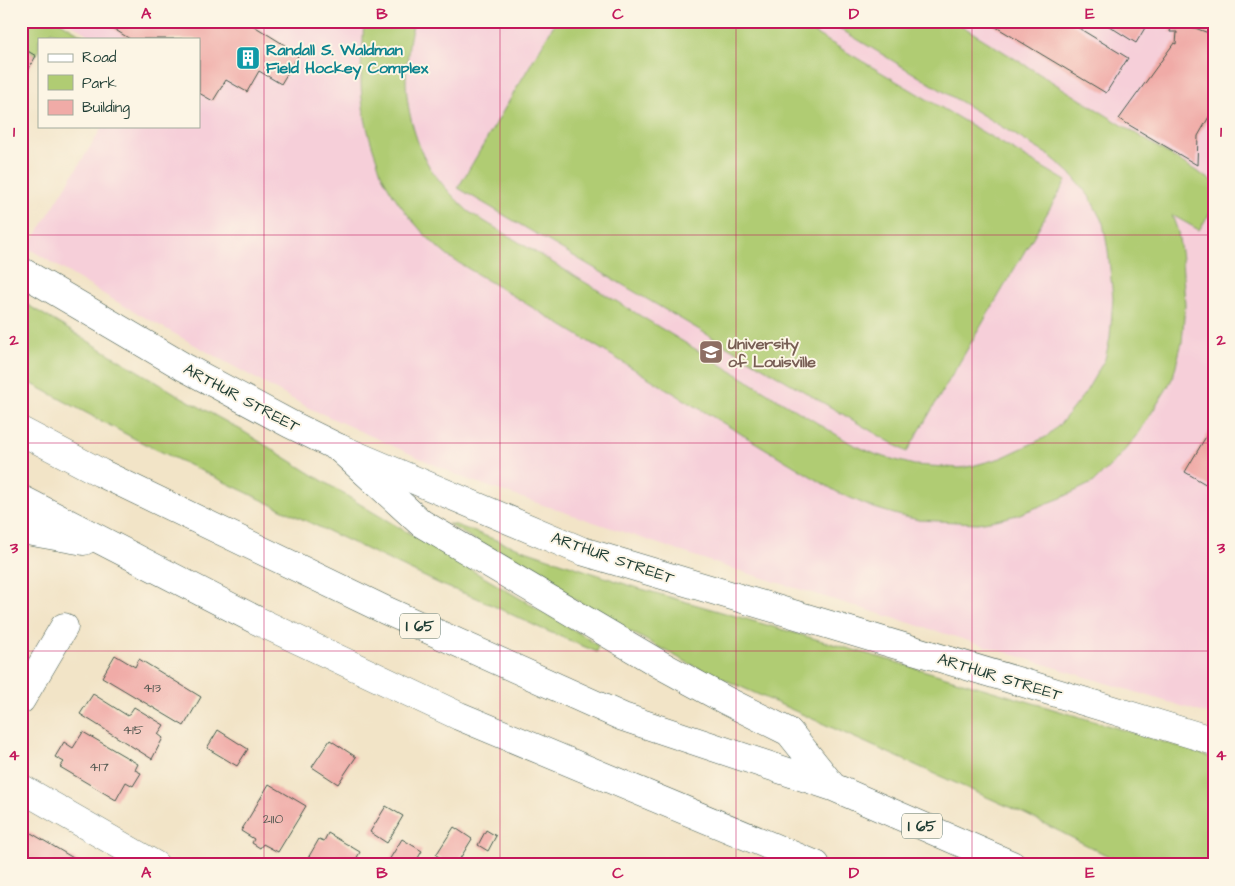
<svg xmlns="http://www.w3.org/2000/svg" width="1235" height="886" font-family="'Architects Daughter',sans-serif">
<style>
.built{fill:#f6cfd9}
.green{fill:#b0cc73;stroke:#688454}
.building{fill:#f0aba7}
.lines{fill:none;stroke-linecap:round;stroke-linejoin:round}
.minor-casing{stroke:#3f564a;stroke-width:29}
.major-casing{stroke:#3f564a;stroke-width:29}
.highway-casing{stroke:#3f564a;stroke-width:29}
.minor{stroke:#fff;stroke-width:28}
.major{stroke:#fff;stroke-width:28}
.highway{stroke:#fff;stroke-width:28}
.grid{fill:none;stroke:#c2185b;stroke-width:1;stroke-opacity:0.55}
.labels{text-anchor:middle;stroke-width:4;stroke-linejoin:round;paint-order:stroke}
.number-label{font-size:14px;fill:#535851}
.shield{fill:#fcf5e5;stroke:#617469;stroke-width:1}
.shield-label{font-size:15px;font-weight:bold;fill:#1f3d34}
.culture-label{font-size:16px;font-weight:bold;fill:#0d838f;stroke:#fcf5e5;text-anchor:start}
.education-label{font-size:16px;font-weight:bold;fill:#785e54;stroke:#fcf5e5;text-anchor:start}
.street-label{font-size:16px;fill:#1f3d34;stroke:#fcf5e5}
.neatline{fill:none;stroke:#c2185b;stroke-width:2}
.grid-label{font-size:16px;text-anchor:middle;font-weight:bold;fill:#c2185b}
</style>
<rect width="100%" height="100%" fill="#fcf5e5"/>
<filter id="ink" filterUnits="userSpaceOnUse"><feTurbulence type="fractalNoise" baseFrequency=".02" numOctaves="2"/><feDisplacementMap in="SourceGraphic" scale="10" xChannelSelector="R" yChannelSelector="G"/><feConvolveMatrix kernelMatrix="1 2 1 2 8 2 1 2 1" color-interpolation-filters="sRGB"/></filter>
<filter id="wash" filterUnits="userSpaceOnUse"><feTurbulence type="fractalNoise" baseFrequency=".0096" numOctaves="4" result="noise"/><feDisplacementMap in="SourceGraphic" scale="20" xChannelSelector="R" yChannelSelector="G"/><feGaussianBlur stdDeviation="1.12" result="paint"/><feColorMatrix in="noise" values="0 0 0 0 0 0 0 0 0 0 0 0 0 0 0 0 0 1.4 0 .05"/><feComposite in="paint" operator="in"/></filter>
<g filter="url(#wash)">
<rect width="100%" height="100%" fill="#f2e4c7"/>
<path class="built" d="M 67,21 L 1214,21 L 1214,716 L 727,567 L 466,479 L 307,407 L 110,298 L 28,248 L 103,126 L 199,126 L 199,39 L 95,39 Z"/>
<path class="green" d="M 21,21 L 59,21 L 88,39 L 66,39 L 51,31 L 46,39 L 39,39 L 39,51 L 36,55 L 21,46 Z
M 365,21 L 415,21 C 410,34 409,42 408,55 C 403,86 408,115 419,145 C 421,150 422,155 425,159 C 435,178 453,197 469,212 L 852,444 L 877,455 L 914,465 L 960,468 L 972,466 L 1001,458 L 1046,437 L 1061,423 L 1085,393 L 1105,359 L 1110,338 L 1113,298 L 1108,250 L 1103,223 L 1089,196 L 1070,173 L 1050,156 L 827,21 L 954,21 L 1214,182 L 1214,207 L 1199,230 L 1172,215 L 1178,232 L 1182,259 L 1185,305 L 1182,342 L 1173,377 L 1166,390 L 1137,436 L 1117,459 L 1094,482 L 1061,498 L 1017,515 L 996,520 L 977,523 L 919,520 L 901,516 L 871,507 L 837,492 L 449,257 C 426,239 399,207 385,181 C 381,175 379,167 377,160 C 362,118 358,88 363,44 C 363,36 363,29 365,21 Z
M 556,21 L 794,21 L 1066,181 L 907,452 L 458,188 Z
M 21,301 L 178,395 L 241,430 L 371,511 L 584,636 L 598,646 L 597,652 L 540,628 L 477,598 L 444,586 L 281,509 L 139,441 L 21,378 Z
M 448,524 L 456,525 L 504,543 L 631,586 L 892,661 L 1187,749 L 1214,759 L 1214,865 L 1126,865 L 1027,815 L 690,664 L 618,625 Z"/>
<g id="blocks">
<path class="building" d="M 101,21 L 246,21 L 299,54 L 281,84 L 259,71 L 247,92 L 226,80 L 213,101 L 199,93 L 199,39 L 130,39 Z
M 986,21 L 1067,21 L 1128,58 L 1106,93 Z
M 1101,21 L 1149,21 L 1136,43 Z
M 1178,26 L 1195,28 L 1214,35 L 1214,108 L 1198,136 L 1197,165 L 1119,119 L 1174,43 L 1176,44 L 1177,32 L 1170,32 L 1171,27 Z
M 21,47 L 36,56 L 21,82 Z
M 1214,423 L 1214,489 L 1185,472 Z
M 115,655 L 135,667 L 139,659 L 201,697 L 184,726 L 102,677 Z
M 93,694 L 128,716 L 134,707 L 164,725 L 158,734 L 163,738 L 152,759 L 80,714 Z
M 218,730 L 248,749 L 237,766 L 207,748 Z
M 83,732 L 138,764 L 135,770 L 141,773 L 133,786 L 126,782 L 116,800 L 60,767 L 64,762 L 55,757 L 64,742 L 73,748 Z
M 330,740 L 356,757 L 338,784 L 312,767 Z
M 269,784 L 306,806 L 278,852 L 263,844 L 260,848 L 252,843 L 254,839 L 241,831 Z
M 386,806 L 403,816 L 387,843 L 370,832 Z
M 454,827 L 472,839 L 456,865 L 452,865 L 436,855 Z
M 26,830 L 80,862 L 79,865 L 21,865 L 21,838 Z
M 486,830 L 496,836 L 488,851 L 478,845 Z
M 328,833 L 360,852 L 353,865 L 304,865 L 319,839 L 324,841 Z
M 402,839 L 422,851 L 414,865 L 386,865 Z"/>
</g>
</g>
<g filter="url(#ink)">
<use href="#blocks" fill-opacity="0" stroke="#3f564a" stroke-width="1"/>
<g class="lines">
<defs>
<path id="minor" d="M 21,700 L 64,627
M 21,788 L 155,865"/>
<path id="major" d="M 21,271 L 184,367 L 290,424 L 339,448 L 582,551 L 1024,683 L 1214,741"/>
<path id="highway" d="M 21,431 L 101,473 L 385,610 L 623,717 L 833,787 L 1012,865
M 339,448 L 421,523 L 661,665 L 725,700 L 789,732 L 833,787
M 21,499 L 256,620 L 459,716 L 816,865
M 21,530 L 84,541"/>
</defs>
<use href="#minor" class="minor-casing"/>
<use href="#major" class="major-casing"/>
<use href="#highway" class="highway-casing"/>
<use href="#minor" class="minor"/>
<use href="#major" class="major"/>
<use href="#highway" class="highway"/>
</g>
</g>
<path class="grid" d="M 264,21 L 264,865M 500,21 L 500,865M 736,21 L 736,865M 972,21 L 972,865M 21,235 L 1214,235M 21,443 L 1214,443M 21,651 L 1214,651"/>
<defs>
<symbol id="building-square" viewBox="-11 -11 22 22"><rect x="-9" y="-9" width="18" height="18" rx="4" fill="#0f9aa8" stroke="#fcf5e5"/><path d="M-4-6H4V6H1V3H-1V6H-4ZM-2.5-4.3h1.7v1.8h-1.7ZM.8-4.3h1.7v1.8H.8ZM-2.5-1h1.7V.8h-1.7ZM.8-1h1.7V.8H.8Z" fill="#fff"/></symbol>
<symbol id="university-square" viewBox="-11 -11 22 22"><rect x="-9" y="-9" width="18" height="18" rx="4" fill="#8d6e63" stroke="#fcf5e5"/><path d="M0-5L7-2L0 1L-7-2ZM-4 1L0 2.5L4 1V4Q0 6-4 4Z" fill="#fff"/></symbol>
</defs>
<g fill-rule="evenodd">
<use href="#building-square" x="234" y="44" width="28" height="28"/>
<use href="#university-square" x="697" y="338" width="28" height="28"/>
</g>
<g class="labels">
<g class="number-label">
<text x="152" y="692">413</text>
<text x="133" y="734">415</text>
<text x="99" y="771">417</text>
<text x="273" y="823">2110</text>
</g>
<g class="shield">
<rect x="400" y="613.5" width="40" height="25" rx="4"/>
<rect x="902" y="813.5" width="40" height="25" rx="4"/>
</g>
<g class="shield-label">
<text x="420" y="631">I 65</text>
<text x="922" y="831">I 65</text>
</g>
<g class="culture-label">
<text x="266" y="55">Randall S. Waldman<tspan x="266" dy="18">Field Hockey Complex</tspan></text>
</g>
<g class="education-label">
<text x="728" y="349">University<tspan x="728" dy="18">of Louisville</tspan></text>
</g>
<g class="street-label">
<text transform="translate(242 397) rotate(28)" y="6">ARTHUR STREET</text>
<text transform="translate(613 557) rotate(19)" y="6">ARTHUR STREET</text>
<text transform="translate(1000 676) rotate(17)" y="6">ARTHUR STREET</text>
</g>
</g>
<rect width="1235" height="886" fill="none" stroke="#fcf5e5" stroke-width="55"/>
<rect x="38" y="38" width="162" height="90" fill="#fcf5e5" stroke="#a4ab9e"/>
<rect x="48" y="54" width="25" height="8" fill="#ffffff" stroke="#a4ab9e"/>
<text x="82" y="62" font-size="15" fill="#1f3d34">Road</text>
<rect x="48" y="75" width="25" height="15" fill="#b0cc73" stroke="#a4ab9e"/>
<text x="82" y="88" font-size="15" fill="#1f3d34">Park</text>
<rect x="48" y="100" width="25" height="15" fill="#f0aba7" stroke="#a4ab9e"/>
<text x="82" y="112" font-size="15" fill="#1f3d34">Building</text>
<rect x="28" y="28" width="1180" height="830" class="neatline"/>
<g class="grid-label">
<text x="146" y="19">A</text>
<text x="382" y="19">B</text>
<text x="618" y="19">C</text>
<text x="854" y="19">D</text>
<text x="1090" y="19">E</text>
<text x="14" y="137">1</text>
<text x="1221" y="137">1</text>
<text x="14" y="345">2</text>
<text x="1221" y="345">2</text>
<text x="14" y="553">3</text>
<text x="1221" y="553">3</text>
<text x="14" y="760">4</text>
<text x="1221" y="760">4</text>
<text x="146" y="878">A</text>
<text x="382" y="878">B</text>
<text x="618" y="878">C</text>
<text x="854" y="878">D</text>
<text x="1090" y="878">E</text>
</g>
</svg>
